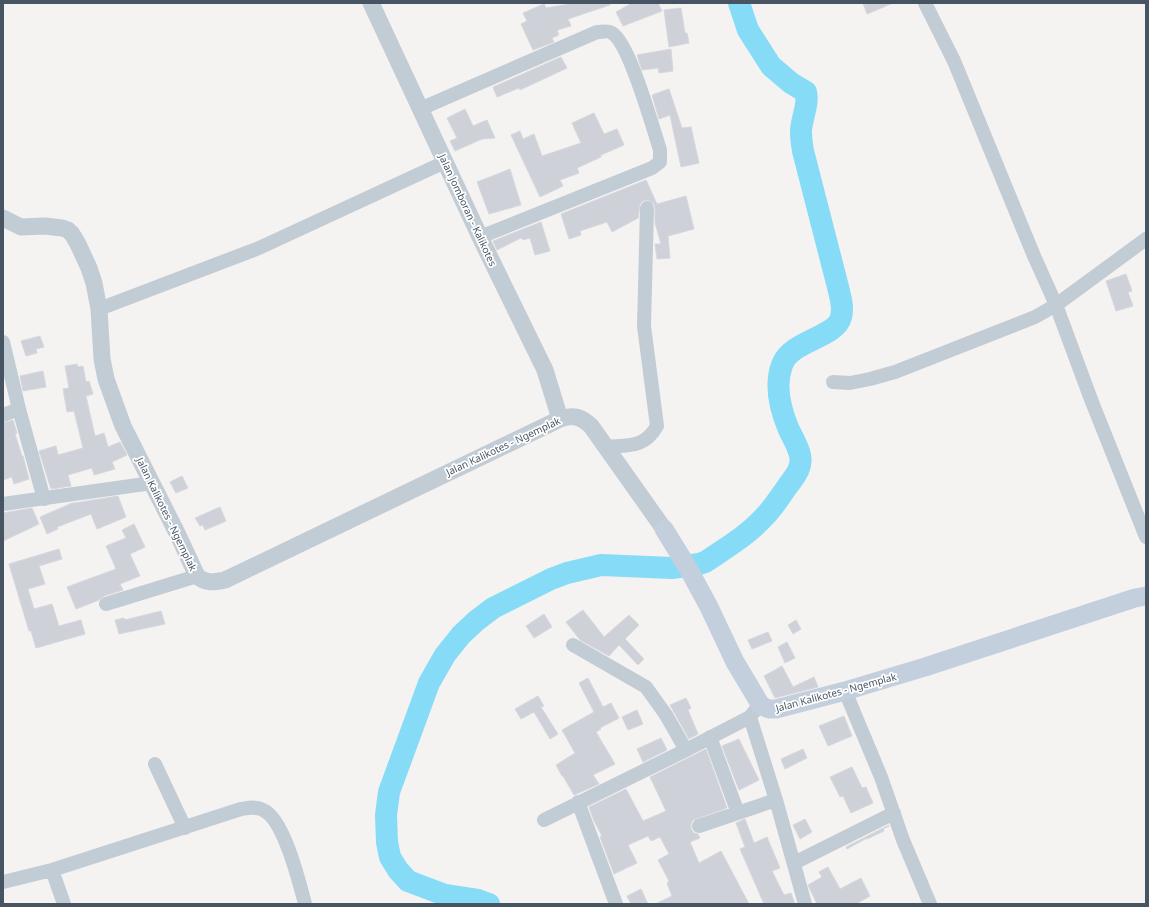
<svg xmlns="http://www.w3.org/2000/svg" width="1149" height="907" font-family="'Noto Sans',sans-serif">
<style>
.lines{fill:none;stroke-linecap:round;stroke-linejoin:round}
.river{stroke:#86dcf7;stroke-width:22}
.building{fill:#ced1d8;stroke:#d6d8de}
.minor{stroke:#c2ccd5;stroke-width:14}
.tertiary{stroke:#c2ccd5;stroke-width:17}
.secondary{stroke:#c3cfdd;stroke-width:19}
.labels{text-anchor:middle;stroke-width:3.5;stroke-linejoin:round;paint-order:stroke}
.street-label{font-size:10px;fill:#475563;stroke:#fff}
</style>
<rect width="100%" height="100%" fill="#f5f2f2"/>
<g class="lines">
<path class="river" d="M 489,904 L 478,900 L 445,895 L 408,881 L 398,870 L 390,857 L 387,842 L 386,815 L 389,792 L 429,683 L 445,655 L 461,635 L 476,621 L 493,608 L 551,579 L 567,573 L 601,565 L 672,568 L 699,564 L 705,562 C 726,548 748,535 765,516 C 773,508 780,497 787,487 C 794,477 803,468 800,455 C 798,446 793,438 789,430 C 781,411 774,386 782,365 C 791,340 836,338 841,317 C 844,307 840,296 838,287 L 803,151 C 802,145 801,139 801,132 C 801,119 809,105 806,92 L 791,83 L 771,66 L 748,30 L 739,3"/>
</g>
<path class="building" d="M 575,3 L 610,3 L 610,5 L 568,19 L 571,26 L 557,30 L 559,35 L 552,38 L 554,42 L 533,50 L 521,24 L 527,21 L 523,13 L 544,4 L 546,8 Z
M 632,3 L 658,3 L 662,11 L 623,26 L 616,12 Z
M 863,3 L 893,3 L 867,14 Z
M 681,8 L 685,33 L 687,33 L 689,43 L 669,47 L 664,10 Z
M 671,49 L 673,71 L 659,73 L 658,68 L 642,70 L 637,55 Z
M 561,57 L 567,68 L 520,90 L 519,88 L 497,97 L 493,87 Z
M 669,89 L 682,128 L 691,127 L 699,163 L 681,167 L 670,115 L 659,119 L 652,95 Z
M 465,109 L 473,126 L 487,120 L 495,138 L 482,139 L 455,151 L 450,141 L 457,138 L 447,118 Z
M 594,113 L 604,134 L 617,129 L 624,145 L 601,155 L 601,157 L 577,168 L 579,173 L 560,180 L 563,186 L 540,197 L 511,135 L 520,131 L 523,139 L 534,134 L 542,156 L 581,143 L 572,123 Z
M 510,169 L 521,205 L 489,214 L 477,182 Z
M 646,180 L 657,204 L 686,196 L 694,229 L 668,236 L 670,258 L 657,259 L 655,244 L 661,244 L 655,223 L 655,208 L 654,204 L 648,200 L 643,201 L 640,204 L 638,218 L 612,232 L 607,222 L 580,231 L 581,235 L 569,239 L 561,214 Z
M 541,222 L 550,251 L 535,255 L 530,238 L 523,240 L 521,238 L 497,250 L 493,241 Z
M 1126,274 L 1132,291 L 1128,292 L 1133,306 L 1116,311 L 1106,281 Z
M 40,336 L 44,347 L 36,349 L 37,353 L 26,356 L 21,341 Z
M 77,364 L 78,367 L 83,366 L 86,382 L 89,381 L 93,394 L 86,396 L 95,436 L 104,433 L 108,447 L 120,442 L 127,455 L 112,462 L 115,469 L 94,475 L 92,468 L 68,475 L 71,486 L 51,489 L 39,451 L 56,446 L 58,455 L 83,448 L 74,411 L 67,412 L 63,389 L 69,388 L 65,366 Z
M 43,371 L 46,387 L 23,391 L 20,376 Z
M 13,420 L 17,433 L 15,434 L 22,456 L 23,456 L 29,479 L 14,484 L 12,477 L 3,480 L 3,423 Z
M 182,476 L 188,488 L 176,493 L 170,482 Z
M 118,496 L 126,517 L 97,529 L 91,514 L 57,527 L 58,529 L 47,534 L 40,517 L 72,503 L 75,503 Z
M 220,507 L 226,521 L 205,530 L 203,525 L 200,526 L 195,518 Z
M 32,508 L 39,524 L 3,541 L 3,513 Z
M 134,524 L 145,547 L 130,554 L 140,576 L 120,584 L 123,590 L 104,596 L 99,600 L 76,609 L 67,587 L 116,569 L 106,546 L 126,538 L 122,530 Z
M 59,549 L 62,559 L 39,566 L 45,584 L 28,589 L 34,609 L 52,604 L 59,626 L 81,620 L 85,634 L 36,648 L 31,631 L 29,631 L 9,564 Z
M 583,610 L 604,637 L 629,615 L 639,625 L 625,639 L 644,659 L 638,665 L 619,645 L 609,656 L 580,640 L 566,622 Z
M 161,611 L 165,624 L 119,634 L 115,620 L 124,618 L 125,620 Z
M 544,614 L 552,627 L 534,638 L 526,626 Z
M 796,620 L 801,629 L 793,634 L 788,625 Z
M 768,632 L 772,641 L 752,649 L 748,640 Z
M 787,642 L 795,658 L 785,663 L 778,647 Z
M 782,666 L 793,687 L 814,677 L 818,687 L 775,698 L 764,676 Z
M 588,678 L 603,707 L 611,703 L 619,718 L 600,728 L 601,729 L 596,732 L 615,764 L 593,775 L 599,784 L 574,795 L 563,776 L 562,776 L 556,765 L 575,753 L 562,730 L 594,712 L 579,683 Z
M 538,696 L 544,706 L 541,707 L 558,734 L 550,739 L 534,712 L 521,719 L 515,709 Z
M 686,698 L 691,708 L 688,710 L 698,734 L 689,739 L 670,705 Z
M 637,710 L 643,724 L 628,730 L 622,717 Z
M 844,716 L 852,736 L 828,746 L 819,726 Z
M 661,738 L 667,750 L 643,762 L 637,749 Z
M 739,739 L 759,780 L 739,790 L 722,746 Z
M 706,749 L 727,808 L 693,820 L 691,824 L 691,829 L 694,833 L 698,834 L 700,838 L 690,842 L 699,863 L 721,851 L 749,904 L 655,904 L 672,896 L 667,883 L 669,881 L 658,860 L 669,854 L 660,837 L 651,841 L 648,836 L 628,845 L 637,863 L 614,874 L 600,837 L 602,836 L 594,821 L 589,807 L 626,789 L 643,821 L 666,811 L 650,777 Z
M 803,749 L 807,758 L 785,769 L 781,759 Z
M 852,767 L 862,788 L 866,787 L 873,803 L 851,813 L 843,796 L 840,797 L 830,777 Z
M 745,819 L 754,843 L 767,837 L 780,868 L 772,871 L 784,895 L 791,893 L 795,904 L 764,904 L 740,849 L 745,847 L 736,823 Z
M 805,819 L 812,832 L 800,839 L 793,825 Z
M 889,825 L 889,826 L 883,829 L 884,831 L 867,839 L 867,838 L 847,849 L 846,847 Z
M 828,867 L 840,889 L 861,878 L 870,896 L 856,904 L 817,904 L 808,885 L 822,877 L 819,872 Z
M 641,889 L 648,904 L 631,904 L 627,896 Z"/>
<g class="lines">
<path class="minor" d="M 925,3 L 954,61 L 1034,256 L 1056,305 L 1092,402 L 1146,537
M 420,109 L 597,32 C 602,32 608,30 612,33 C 629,43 650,119 657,140 L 660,150 L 660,162 L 652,168 L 480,237
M 99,309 L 259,248 L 445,162
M 3,342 L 19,409 L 44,499
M 833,382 L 850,383 L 870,379 L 895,372 L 1035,317 L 1056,305 L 1146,239
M 3,415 L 19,409
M 606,447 C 628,445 645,448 657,426 L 644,326 L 647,208
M 3,504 L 152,483
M 106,604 L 197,576
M 573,645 L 646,687 L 666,715 L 686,750
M 845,691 L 881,777 L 903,840 L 930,904
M 750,717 L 776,800 L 805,904
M 710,737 L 738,813
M 155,764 L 185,828
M 578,802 L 616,904
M 544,820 L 686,750 L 750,717 L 760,704
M 699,826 L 776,800
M 794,863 L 894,813
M 52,870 L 64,904
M 3,882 L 52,870 L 241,809 C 248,808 256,806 263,810 C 284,819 299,881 305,904"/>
<path class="tertiary" d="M 371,3 L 480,237 L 545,370 L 560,419
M 3,218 L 21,227 L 45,226 L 62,228 L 68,230 L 72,234 L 78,244 L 89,268 L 94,283 L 99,309 L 102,359 L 106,379 L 123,426 L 178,535 L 197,576 C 206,584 214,582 225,580 L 560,419 C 574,414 581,417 591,426 L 664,529"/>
<path class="secondary" d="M 664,529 L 688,568 L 709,607 L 735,662 L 750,687 L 760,704 L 764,707 L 769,709 L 776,709 L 845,691 L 925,667 L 1135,598 L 1146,596"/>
</g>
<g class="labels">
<g class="street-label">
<text transform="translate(468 210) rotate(65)" y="4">Jalan Jomboran - Kalikotes</text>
<text transform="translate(503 446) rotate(-25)" y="4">Jalan Kalikotes - Ngemplak</text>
<text transform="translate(167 514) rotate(64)" y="4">Jalan Kalikotes - Ngemplak</text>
<text transform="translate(836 692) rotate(-15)" y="4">Jalan Kalikotes - Ngemplak</text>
</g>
</g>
<rect width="1149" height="907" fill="none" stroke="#475563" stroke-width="8"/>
</svg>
